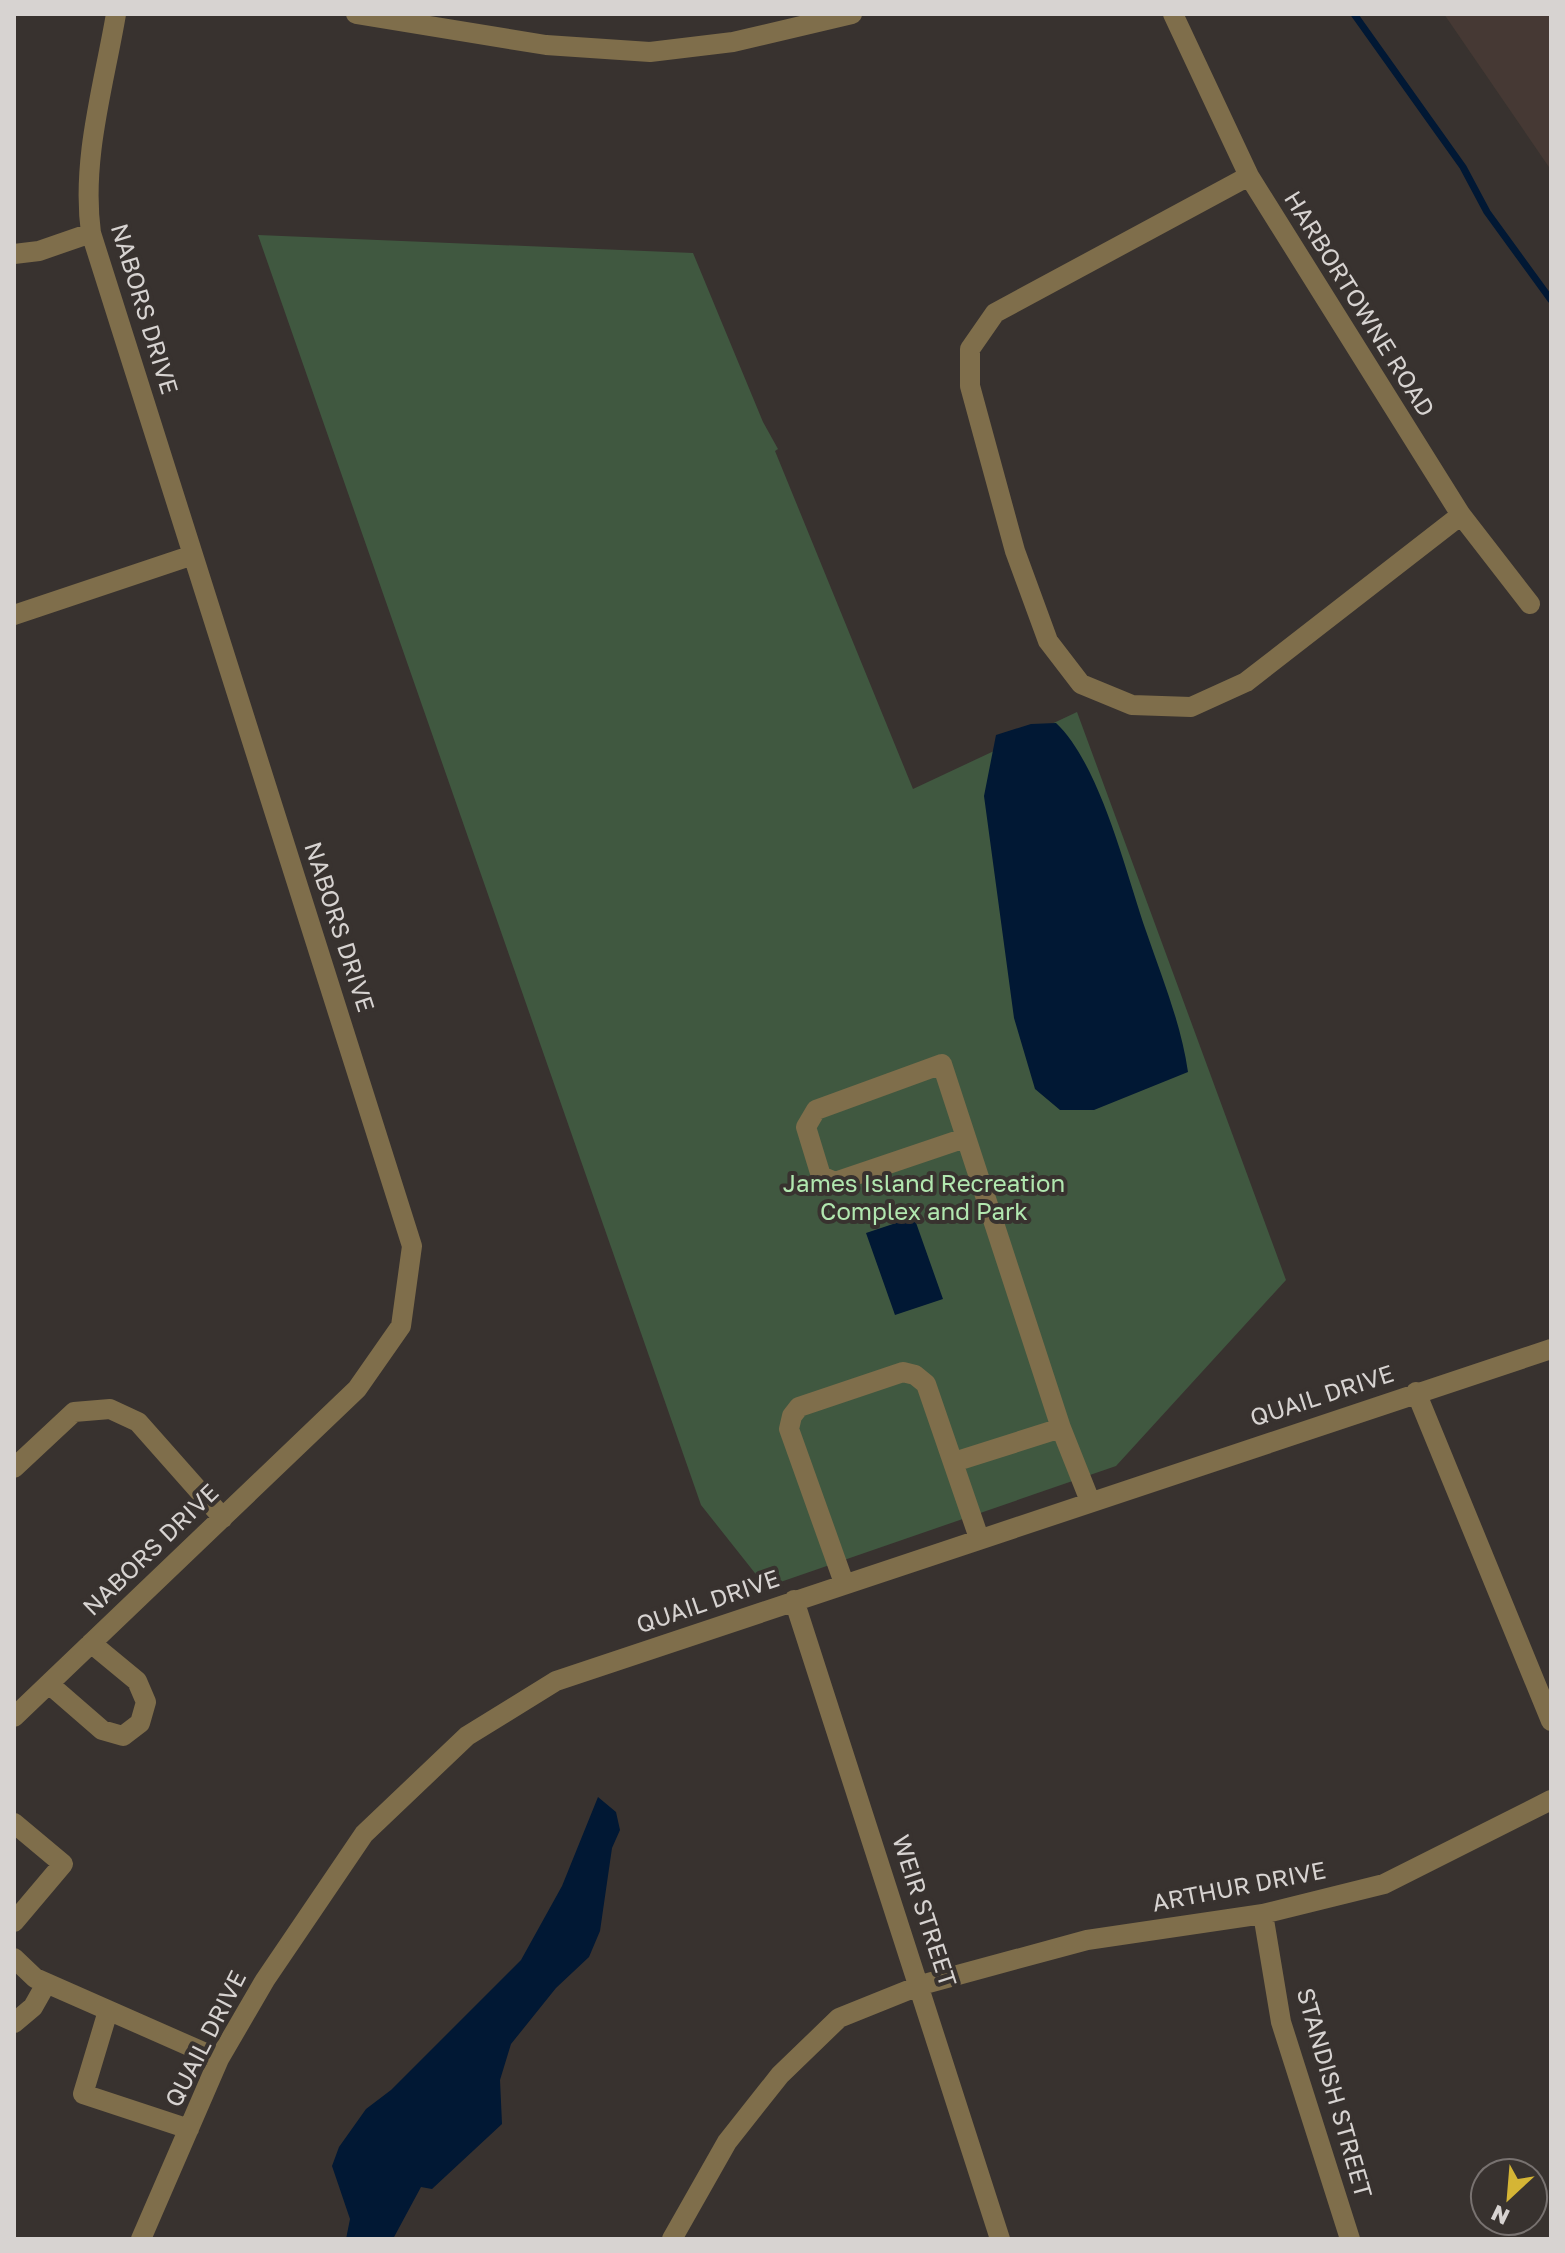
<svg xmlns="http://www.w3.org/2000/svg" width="1565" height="2253" font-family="'Golos Text',sans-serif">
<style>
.built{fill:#463934}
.green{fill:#405840}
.water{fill:#011834}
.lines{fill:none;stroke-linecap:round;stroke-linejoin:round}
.stream{stroke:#011834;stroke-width:7}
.minor{stroke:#7f6e4b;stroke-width:20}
.labels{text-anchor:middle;stroke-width:8;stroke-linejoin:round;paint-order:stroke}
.street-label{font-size:24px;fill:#d7d3d1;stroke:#38322f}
.park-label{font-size:24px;fill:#b1e7af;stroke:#38322f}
</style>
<rect width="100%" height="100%" fill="#38322f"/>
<path class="built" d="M 1444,14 L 1551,14 L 1551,170 Z"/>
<path class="green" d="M 258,235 L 693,253 L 763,422 L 778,449 L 775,451 L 913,789 L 1077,712 L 1286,1280 L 1116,1466 L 766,1587 L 701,1505 Z"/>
<path class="water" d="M 1056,723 C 1100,764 1126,873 1146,931 C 1162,978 1181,1023 1188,1072 L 1094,1110 L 1060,1110 L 1035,1089 L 1014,1018 L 984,796 L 996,735 L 1031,724 Z
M 914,1217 L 943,1299 L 895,1315 L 866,1233 Z
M 598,1797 L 616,1812 L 620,1830 L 612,1848 L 600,1931 L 589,1957 L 556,1988 L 511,2044 L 500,2080 L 502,2124 L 432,2189 L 421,2187 L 393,2239 L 346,2239 L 350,2219 L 332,2166 L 339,2147 L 366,2109 L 391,2090 L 521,1960 L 562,1886 Z"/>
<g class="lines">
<path class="stream" d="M 1354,14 L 1463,167 L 1487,212 L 1551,300"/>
<path class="minor" d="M 356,14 L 546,45 L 650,52 L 733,42 L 852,14
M 1173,14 L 1249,176 L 1461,515 L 1530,604
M 1249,176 L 995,313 L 970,349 L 970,386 L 1015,551 L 1048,641 L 1081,684 L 1132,705 L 1191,707 L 1246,682 L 1461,515
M 14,254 L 39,251 L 91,233
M 14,615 L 193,555
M 965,1138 L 835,1182 L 821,1176 L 806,1127 L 816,1110 L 942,1064 L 1061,1428
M 1416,1392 L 1551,1721
M 954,1462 L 1061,1428 L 1090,1501
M 14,1468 L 74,1412 L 110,1409 L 138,1422 L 223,1518
M 844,1583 L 789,1429 L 792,1416 L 799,1407 L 903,1372 L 915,1375 L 926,1384 L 979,1538
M 794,1600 L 1000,2239
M 49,1684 L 102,1730 L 123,1736 L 140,1723 L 146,1702 L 137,1681 L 91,1643
M 14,1717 L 357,1389 L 401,1326 L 412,1246 L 91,233 C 81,160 104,85 116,14
M 14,1823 L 63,1864 L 14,1922
M 1263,1914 L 1281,2022 L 1350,2239
M 14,1958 L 35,1978 L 219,2059
M 108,2011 L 83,2094 L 189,2129
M 14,2023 L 33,2007 L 46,1984
M 141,2239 L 219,2059 L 265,1980 L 364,1834 L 467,1736 L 556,1681 L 1551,1349
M 672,2239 L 727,2142 L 780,2075 L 839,2018 L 921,1985 L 1087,1940 L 1263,1914 L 1384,1884 L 1551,1800"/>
</g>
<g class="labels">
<g class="street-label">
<text transform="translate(1359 304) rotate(58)" y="8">HARBORTOWNE ROAD</text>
<text transform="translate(144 309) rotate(73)" y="8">NABORS DRIVE</text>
<text transform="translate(339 927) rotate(72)" y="8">NABORS DRIVE</text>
<text transform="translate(1322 1396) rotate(-18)" y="8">QUAIL DRIVE</text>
<text transform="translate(151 1550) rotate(-44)" y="8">NABORS DRIVE</text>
<text transform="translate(708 1602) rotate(-19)" y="8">QUAIL DRIVE</text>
<text transform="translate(1239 1887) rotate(-11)" y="8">ARTHUR DRIVE</text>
<text transform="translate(924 1911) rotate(72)" y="8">WEIR STREET</text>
<text transform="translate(206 2039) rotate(-63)" y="8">QUAIL DRIVE</text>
<text transform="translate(1334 2093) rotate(74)" y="8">STANDISH STREET</text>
</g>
<g class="park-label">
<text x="924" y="1192">James Island Recreation<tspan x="924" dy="28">Complex and Park</tspan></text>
</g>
</g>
<rect width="1565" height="2253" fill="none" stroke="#d7d3d1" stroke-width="32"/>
<g transform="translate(1509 2197) rotate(206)"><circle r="38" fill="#38322f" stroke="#787270" stroke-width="2"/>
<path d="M0-6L14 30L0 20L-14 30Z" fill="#d5b535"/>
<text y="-12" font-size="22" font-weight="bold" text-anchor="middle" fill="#d7d3d1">N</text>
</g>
</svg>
